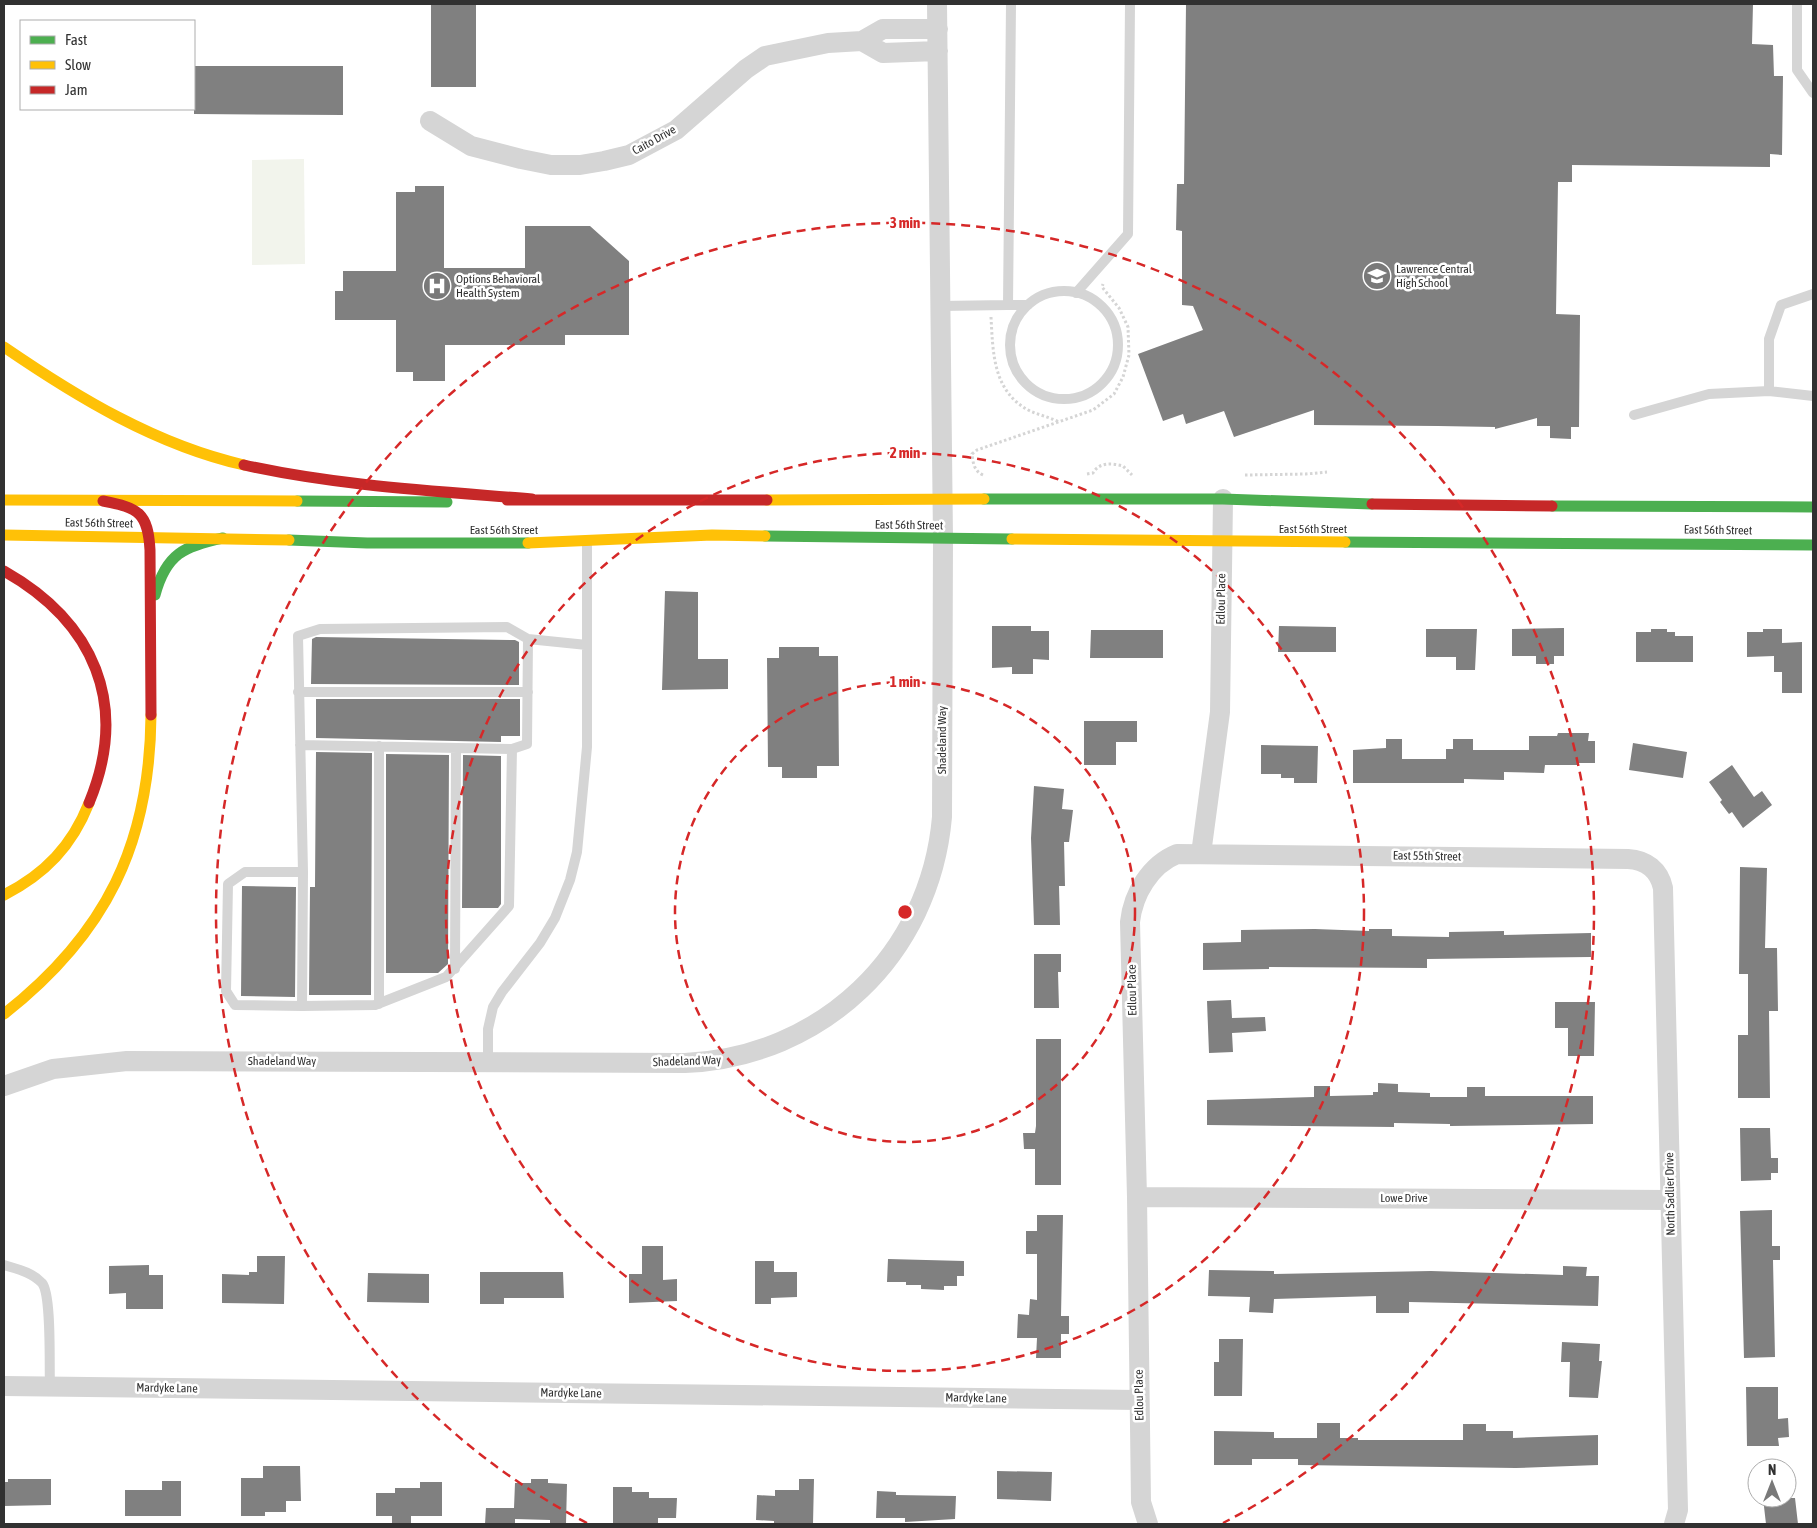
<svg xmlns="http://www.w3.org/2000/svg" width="1817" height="1528" font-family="'Asap Condensed',sans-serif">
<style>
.grass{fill:#f2f4ec}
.building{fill:#808080}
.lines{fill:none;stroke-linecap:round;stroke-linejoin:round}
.path{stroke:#d5d5d5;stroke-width:3;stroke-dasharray:2.5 2.5;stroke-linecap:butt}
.lane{stroke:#d5d5d5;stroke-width:10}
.street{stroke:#d5d5d5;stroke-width:20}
.fast{stroke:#4caf50;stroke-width:11}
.slow{stroke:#ffc107;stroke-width:11}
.jam{stroke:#c62828;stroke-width:11}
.ring{fill:none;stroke:#d62828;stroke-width:2.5;stroke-dasharray:9 6}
.labels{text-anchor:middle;stroke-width:5;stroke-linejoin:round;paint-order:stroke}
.street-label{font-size:12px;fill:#313131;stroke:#fff}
.poi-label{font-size:12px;fill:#313131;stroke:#fff;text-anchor:start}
.centre{fill:#d62828;stroke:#fff;stroke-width:2.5}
.ring-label{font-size:15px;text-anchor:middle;font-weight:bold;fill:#d62828;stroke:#fff;stroke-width:5;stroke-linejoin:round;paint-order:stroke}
</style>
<rect width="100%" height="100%" fill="#fff"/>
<path class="grass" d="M 304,159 L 305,264 L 252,265 L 252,160 Z"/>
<path class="building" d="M 431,4 L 476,4 L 476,87 L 431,87 Z
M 1186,4 L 1753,4 L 1752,44 L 1773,45 L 1774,76 L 1783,76 L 1782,155 L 1770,154 L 1770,167 L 1572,165 L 1572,182 L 1558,182 L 1556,314 L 1580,315 L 1579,427 L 1571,427 L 1571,439 L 1550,438 L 1550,426 L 1537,426 L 1537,418 L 1495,429 L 1495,427 L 1438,426 L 1314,425 L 1314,410 L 1234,437 L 1224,411 L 1186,424 L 1183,414 L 1163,421 L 1138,354 L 1203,330 L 1193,306 L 1182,305 L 1182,231 L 1176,230 L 1177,184 L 1184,184 Z
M 194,66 L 343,66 L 343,115 L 194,114 Z
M 415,186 L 444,186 L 444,268 L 525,268 L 525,226 L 590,226 L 629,261 L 629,335 L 565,335 L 565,345 L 445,345 L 445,381 L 413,381 L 413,372 L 396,372 L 396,320 L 335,320 L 335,291 L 343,291 L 343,271 L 396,271 L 396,192 L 415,192 Z
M 665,591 L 698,592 L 698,659 L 728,659 L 728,689 L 662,690 Z
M 992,626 L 1031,626 L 1031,631 L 1049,631 L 1049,660 L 1033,659 L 1033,674 L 1012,674 L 1012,667 L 992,668 Z
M 1279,626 L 1336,627 L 1336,652 L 1278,652 Z
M 1564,628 L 1564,656 L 1554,656 L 1554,664 L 1536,664 L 1536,656 L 1512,656 L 1512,629 Z
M 1426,629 L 1477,629 L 1475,670 L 1456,670 L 1456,657 L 1426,657 Z
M 1651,629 L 1667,629 L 1667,632 L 1675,632 L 1675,636 L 1693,636 L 1693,662 L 1636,662 L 1636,632 L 1651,632 Z
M 1763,629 L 1782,629 L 1782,643 L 1802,642 L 1802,693 L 1782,693 L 1782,672 L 1774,672 L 1774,656 L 1747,657 L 1747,632 L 1763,632 Z
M 1091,630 L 1163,630 L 1163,658 L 1090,658 Z
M 316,637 L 515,640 L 519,642 L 519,685 L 311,684 L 312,639 Z
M 779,647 L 819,647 L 819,656 L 838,656 L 839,766 L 817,766 L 817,778 L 782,778 L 782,767 L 768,767 L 767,658 L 779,658 Z
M 316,699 L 520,699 L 520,736 L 501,736 L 501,742 L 316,738 Z
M 1084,721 L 1137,721 L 1137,742 L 1116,742 L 1116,765 L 1084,765 Z
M 1558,733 L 1589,733 L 1588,741 L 1595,741 L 1595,763 L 1577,763 L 1577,765 L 1545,765 L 1544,773 L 1504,772 L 1504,780 L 1464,779 L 1464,783 L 1353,783 L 1353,750 L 1386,748 L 1386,739 L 1402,739 L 1402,759 L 1446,759 L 1446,749 L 1453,749 L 1453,739 L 1473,739 L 1473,750 L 1529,750 L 1529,736 L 1557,736 Z
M 1633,743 L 1687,752 L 1683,778 L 1629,770 Z
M 1261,745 L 1318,746 L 1317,783 L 1294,783 L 1294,778 L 1281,778 L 1281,774 L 1261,774 Z
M 316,752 L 372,753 L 371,995 L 309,995 L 310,887 L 315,887 Z
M 386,754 L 449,755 L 448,964 L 438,973 L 386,973 Z
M 463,755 L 501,756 L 501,904 L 498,908 L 462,908 Z
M 1732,765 L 1754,797 L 1762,791 L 1772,805 L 1743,828 L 1732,812 L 1729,814 L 1720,802 L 1722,800 L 1709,782 Z
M 1034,786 L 1064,789 L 1062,809 L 1073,810 L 1069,842 L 1064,842 L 1065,886 L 1059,886 L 1060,925 L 1034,925 L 1031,838 Z
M 1740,867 L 1767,868 L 1765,948 L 1777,948 L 1778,1011 L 1769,1011 L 1770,1098 L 1738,1098 L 1738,1035 L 1748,1035 L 1748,974 L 1739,974 Z
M 242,886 L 296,887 L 295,997 L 241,996 Z
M 1315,929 L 1369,931 L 1369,929 L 1392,929 L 1392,936 L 1449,937 L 1449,932 L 1504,931 L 1504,935 L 1591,933 L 1591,957 L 1427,959 L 1427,968 L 1269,967 L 1269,969 L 1203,970 L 1203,943 L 1241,942 L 1241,930 Z
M 1034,954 L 1061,954 L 1061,972 L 1058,972 L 1059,1008 L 1034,1008 Z
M 1231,1000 L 1232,1018 L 1265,1017 L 1266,1031 L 1232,1033 L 1233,1052 L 1209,1053 L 1207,1001 Z
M 1555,1002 L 1595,1002 L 1594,1056 L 1568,1056 L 1568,1028 L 1555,1028 Z
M 1036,1039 L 1061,1039 L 1061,1185 L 1035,1185 L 1035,1149 L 1024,1149 L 1023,1133 L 1035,1133 L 1036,1126 Z
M 1378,1083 L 1398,1084 L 1398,1092 L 1430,1093 L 1430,1097 L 1467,1097 L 1467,1087 L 1485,1087 L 1485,1096 L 1593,1096 L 1593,1124 L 1450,1126 L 1450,1124 L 1394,1123 L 1394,1127 L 1207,1125 L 1207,1100 L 1314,1097 L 1314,1086 L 1330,1086 L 1330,1096 L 1373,1095 L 1373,1092 L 1378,1092 Z
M 1740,1128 L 1770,1128 L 1771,1158 L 1778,1158 L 1778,1173 L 1771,1173 L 1771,1180 L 1741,1181 Z
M 1772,1210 L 1772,1246 L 1780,1246 L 1780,1260 L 1773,1260 L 1775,1357 L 1744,1358 L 1740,1211 Z
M 1037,1215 L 1063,1215 L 1061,1316 L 1069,1316 L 1069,1334 L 1061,1334 L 1061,1358 L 1036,1358 L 1037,1338 L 1017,1338 L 1018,1314 L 1029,1315 L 1030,1299 L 1037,1300 L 1037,1254 L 1026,1254 L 1026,1231 L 1037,1231 Z
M 642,1246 L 663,1246 L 663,1280 L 677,1279 L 677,1301 L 629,1303 L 629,1274 L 642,1274 Z
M 257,1256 L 285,1256 L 284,1304 L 222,1303 L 222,1274 L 249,1275 L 249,1272 L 257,1272 Z
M 888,1259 L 964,1261 L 964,1276 L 957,1276 L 957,1286 L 944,1286 L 944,1290 L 921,1289 L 921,1285 L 906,1285 L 906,1282 L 887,1282 Z
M 755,1261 L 774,1261 L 774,1272 L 797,1272 L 797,1297 L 771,1298 L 771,1304 L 755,1304 Z
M 149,1265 L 149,1275 L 163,1275 L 163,1309 L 126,1309 L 126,1293 L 109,1294 L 109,1266 Z
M 1563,1266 L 1587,1267 L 1586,1276 L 1599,1276 L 1598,1306 L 1409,1302 L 1409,1313 L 1376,1313 L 1376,1296 L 1274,1299 L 1273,1313 L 1249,1312 L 1250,1297 L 1208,1296 L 1209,1270 L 1274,1271 L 1274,1274 L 1431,1271 L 1563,1275 Z
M 480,1272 L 563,1272 L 564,1298 L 504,1298 L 504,1304 L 480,1304 Z
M 368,1273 L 429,1274 L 429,1303 L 367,1302 Z
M 1219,1339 L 1243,1339 L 1242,1396 L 1214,1396 L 1214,1362 L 1219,1362 Z
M 1562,1342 L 1600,1344 L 1599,1361 L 1602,1361 L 1598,1398 L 1569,1397 L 1570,1362 L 1561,1362 Z
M 1746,1387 L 1778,1387 L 1778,1419 L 1788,1418 L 1789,1437 L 1778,1438 L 1779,1446 L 1747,1446 Z
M 1317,1423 L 1340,1423 L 1340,1438 L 1358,1438 L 1358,1440 L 1463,1440 L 1463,1424 L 1486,1424 L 1486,1431 L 1513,1431 L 1513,1438 L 1598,1435 L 1598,1465 L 1516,1468 L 1298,1465 L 1298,1459 L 1252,1459 L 1252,1465 L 1214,1465 L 1214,1431 L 1274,1432 L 1274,1438 L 1317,1438 Z
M 263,1466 L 300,1466 L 301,1501 L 286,1501 L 286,1512 L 265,1512 L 265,1516 L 241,1516 L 241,1478 L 263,1478 Z
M 997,1471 L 1052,1472 L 1051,1501 L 997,1499 Z
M 8,1479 L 51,1479 L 51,1505 L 4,1506 L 4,1482 L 8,1482 Z
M 531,1479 L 548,1479 L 548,1483 L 567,1484 L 566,1524 L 550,1524 L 550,1520 L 515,1519 L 515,1524 L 485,1524 L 486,1508 L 514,1508 L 515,1483 L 531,1483 Z
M 799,1479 L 814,1479 L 813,1524 L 774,1524 L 774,1521 L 756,1520 L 757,1495 L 775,1496 L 775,1490 L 799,1490 Z
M 162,1481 L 181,1481 L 181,1516 L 125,1516 L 125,1490 L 162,1490 Z
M 420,1482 L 442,1482 L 442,1516 L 411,1516 L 411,1524 L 392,1524 L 392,1516 L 376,1516 L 376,1493 L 395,1493 L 395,1488 L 420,1488 Z
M 613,1487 L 632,1487 L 632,1492 L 649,1492 L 649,1498 L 677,1498 L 676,1518 L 658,1518 L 658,1523 L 613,1523 Z
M 877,1491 L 896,1492 L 896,1495 L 956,1496 L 955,1519 L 905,1522 L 905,1518 L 876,1518 Z
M 1763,1498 L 1795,1498 L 1798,1524 L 1766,1524 Z"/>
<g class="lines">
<path class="path" d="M 991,317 C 993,354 993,392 1030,411 C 1039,415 1049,417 1059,422
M 1087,474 L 1093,473 C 1099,462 1112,463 1123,466 L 1132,475
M 983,475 C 974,471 973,463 972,454 L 977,450 L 1093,410 L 1114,394 L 1123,377 L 1129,355 L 1128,327 L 1119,308 L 1102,287 L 1103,284
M 1245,475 L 1306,474 L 1327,472"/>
<path class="lane" d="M 1011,4 L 1008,305 L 1028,305
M 1797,4 L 1797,70 L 1813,93
M1010 345a54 54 0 1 1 108 0a54 54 0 1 1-108 0Z
M 1076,293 L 1128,234 L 1130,4
M 940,306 L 1008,305
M 1769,391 L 1769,339 L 1781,305 L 1813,294
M 1634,415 L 1709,394 L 1769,391 L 1813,396
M 298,692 L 528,692
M 300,745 L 512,749
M 303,872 L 245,872 L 228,884 L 226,991 L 235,1005 L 302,1006 L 303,872 L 298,636 L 320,629 L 507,627 L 528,639 L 587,645
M 455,969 L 456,748
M 379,1004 L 379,746
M 302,1006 L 375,1005 L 446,977 L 509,906 L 512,749 L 527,744 L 528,639
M 488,1062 L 488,1029 L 493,1007 L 502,992 L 540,943 L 555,918 L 570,880 L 577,852 L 587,747 L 587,543
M 4,1265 C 17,1269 32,1272 42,1283 C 52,1295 49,1367 50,1386"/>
<path class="street" d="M 862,41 L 883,53 L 938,51
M 430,121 L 471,146 L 521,159 L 551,165 L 580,165 L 604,161 L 629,155 L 676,130 L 746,69 L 765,56 L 828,43 L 862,41 L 883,29 L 938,29
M 1201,854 L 1220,712 L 1223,499
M 4,1086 L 53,1069 L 127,1061 L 685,1063 C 822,1057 930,955 942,817 L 943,539 L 937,4
M 1137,1197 L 1670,1200
M 4,1386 L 1139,1400
M 1148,1524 L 1141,1502 L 1137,1197 L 1130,922 C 1133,894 1150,865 1177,854 L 1628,859 C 1646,860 1659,870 1663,888 L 1678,1510 L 1674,1524"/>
<path class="fast" d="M 984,499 L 1223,499 L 1372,504
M 297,501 L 447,502
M 1552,506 L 1813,507
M 765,536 L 1012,539
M 289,540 L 367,543 L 528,543
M 1345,542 L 1813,545
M 155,595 C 166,554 184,546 223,538"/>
<path class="slow" d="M 4,347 C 77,397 156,445 244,465
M 4,500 L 297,501
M 767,500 L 984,499
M 4,535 L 289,540
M 1012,539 L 1345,542
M 528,543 L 712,535 L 765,536
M 4,895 C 45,874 72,846 89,803
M 4,1014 C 106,934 150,844 151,715"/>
<path class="jam" d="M 244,465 C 339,486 435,491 532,499
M 507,500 L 767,500
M 103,501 C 139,508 148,513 150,550 L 151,715
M 1372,504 L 1552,506
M 4,571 C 94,622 130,704 89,803"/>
</g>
<g class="ring">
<circle cx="905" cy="912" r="230"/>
<circle cx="905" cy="912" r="459"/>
<path d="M587 1523A689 689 0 1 1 1223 1523"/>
</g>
<defs>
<symbol id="school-disc" viewBox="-11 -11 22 22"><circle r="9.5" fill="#797979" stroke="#fff"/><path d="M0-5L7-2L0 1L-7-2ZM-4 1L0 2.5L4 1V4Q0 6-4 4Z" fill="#fff"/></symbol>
<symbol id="hospital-disc" viewBox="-11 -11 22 22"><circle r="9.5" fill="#797979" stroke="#fff"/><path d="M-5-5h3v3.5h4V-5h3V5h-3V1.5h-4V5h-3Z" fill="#fff"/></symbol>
</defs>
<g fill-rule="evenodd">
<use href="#school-disc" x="1361" y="260" width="32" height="32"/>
<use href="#hospital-disc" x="421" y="270" width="32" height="32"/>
</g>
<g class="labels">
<g class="street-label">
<text transform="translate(654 140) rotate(-29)" y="4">Caito Drive</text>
<text transform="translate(99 523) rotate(1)" y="4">East 56th Street</text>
<text transform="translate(909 525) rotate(1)" y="4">East 56th Street</text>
<text x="1313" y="533">East 56th Street</text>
<text x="504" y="534">East 56th Street</text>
<text transform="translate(1718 530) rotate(1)" y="4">East 56th Street</text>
<text transform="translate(1221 599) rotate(-89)" y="4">Edlou Place</text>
<text transform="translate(942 740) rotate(-90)" y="4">Shadeland Way</text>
<text transform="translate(1427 856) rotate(1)" y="4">East 55th Street</text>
<text transform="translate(1132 990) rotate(-91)" y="4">Edlou Place</text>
<text x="282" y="1065">Shadeland Way</text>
<text transform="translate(687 1061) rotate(-2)" y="4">Shadeland Way</text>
<text transform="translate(1670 1194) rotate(-91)" y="4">North Sadlier Drive</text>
<text x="1404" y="1202">Lowe Drive</text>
<text transform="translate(167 1388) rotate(1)" y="4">Mardyke Lane</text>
<text transform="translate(571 1393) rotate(1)" y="4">Mardyke Lane</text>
<text transform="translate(1139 1395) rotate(-91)" y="4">Edlou Place</text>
<text transform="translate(976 1398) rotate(1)" y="4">Mardyke Lane</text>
</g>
<g class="poi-label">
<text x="1396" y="273">Lawrence Central<tspan x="1396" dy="14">High School</tspan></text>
<text x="456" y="283">Options Behavioral<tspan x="456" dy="14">Health System</tspan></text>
</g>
</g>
<circle cx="905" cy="912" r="8" class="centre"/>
<g class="ring-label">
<text x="905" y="228">3 min</text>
<text x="905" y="458">2 min</text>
<text x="905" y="687">1 min</text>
</g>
<rect width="1817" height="1528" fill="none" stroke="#313131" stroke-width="10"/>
<rect x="20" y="20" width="175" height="90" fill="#ffffff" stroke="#adadad"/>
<rect x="30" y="36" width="25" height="8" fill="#4caf50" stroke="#adadad"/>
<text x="65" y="45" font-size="15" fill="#313131">Fast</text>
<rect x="30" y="61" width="25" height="8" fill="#ffc107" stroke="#adadad"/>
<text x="65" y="70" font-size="15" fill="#313131">Slow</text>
<rect x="30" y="86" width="25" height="8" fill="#c62828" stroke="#adadad"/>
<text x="65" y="95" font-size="15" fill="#313131">Jam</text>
<g transform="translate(1772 1483)"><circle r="24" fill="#ffffff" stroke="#adadad"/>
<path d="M0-4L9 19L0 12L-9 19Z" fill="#797979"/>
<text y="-8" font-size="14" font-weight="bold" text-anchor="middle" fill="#313131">N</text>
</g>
</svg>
